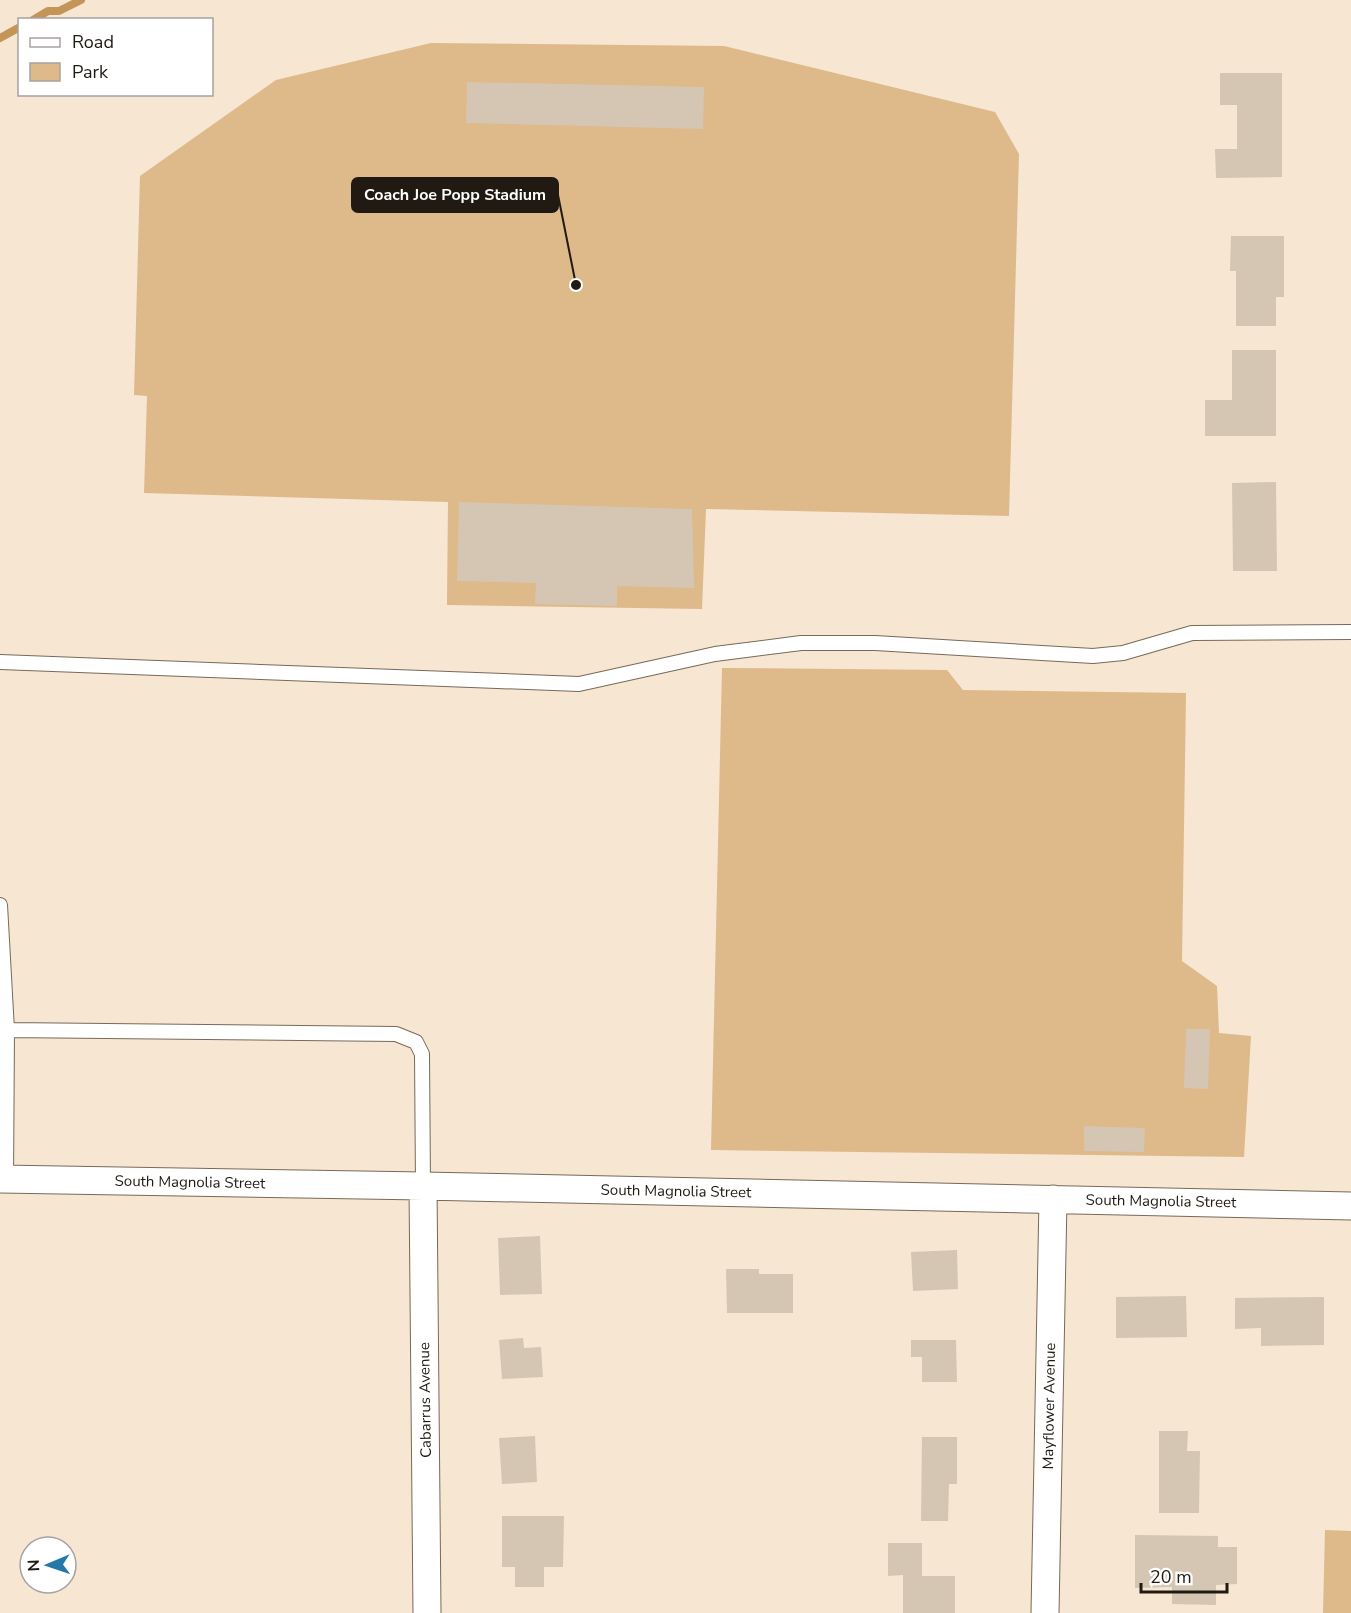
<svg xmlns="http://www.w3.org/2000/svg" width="1351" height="1613" font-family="'Nunito Sans',sans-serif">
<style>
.green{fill:#deb989}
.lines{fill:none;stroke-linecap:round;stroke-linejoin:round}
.stream{stroke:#c39658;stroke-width:8}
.building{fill:#d5c6b3}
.service-casing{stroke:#776a58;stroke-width:16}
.minor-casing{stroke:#776a58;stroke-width:29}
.service{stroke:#fff;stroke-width:14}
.minor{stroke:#fff;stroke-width:27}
.labels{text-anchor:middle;stroke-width:5;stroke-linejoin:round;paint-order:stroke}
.street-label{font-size:15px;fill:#201a13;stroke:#fff}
.leader{fill:none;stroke:#201a13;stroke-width:2}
.callout-dot{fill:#201a13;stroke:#fff;stroke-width:2}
.callout{fill:#201a13;stroke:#201a13;stroke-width:2}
.callout-label{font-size:16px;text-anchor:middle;font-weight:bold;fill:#fff}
</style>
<rect width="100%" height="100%" fill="#f6e6d2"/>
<path class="green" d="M 431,43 L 724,46 L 995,112 L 1019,154 L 1009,516 L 706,509 L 702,609 L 447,605 L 448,502 L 144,493 L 147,396 L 134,395 L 140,176 L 276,80 Z
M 722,668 L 947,670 L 963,690 L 1186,693 L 1182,961 L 1217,986 L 1219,1033 L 1251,1036 L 1244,1157 L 711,1150 Z
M 1325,1530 L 1351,1531 L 1351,1613 L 1323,1613 Z"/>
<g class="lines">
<path class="stream" d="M 33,20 L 48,11 L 59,11 L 81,0
M 0,38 L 20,27"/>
</g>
<path class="building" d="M 1220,73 L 1282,73 L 1282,177 L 1216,178 L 1215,149 L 1237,149 L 1237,105 L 1220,105 Z
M 467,82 L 704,87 L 703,129 L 466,123 Z
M 1231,236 L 1284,236 L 1284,297 L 1276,297 L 1276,326 L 1236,326 L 1236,271 L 1230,271 Z
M 1232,350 L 1276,350 L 1276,436 L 1205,436 L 1205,400 L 1232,400 Z
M 1276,482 L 1277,571 L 1233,571 L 1232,483 Z
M 459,502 L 692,509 L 694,588 L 617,586 L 617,606 L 535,604 L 536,583 L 457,581 Z
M 1186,1029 L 1210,1029 L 1208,1089 L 1184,1088 Z
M 1084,1126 L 1145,1128 L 1144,1152 L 1084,1151 Z
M 540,1236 L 542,1294 L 500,1295 L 498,1238 Z
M 957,1250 L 958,1289 L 913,1291 L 911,1252 Z
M 726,1269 L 759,1269 L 759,1274 L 793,1274 L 793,1313 L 727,1313 Z
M 1186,1296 L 1187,1337 L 1116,1338 L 1116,1297 Z
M 1324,1297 L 1324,1345 L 1261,1346 L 1261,1328 L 1235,1329 L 1235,1298 Z
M 523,1338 L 524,1348 L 541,1347 L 543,1377 L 502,1379 L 499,1340 Z
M 911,1340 L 956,1340 L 957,1382 L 922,1382 L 922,1357 L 911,1357 Z
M 1159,1431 L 1188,1431 L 1187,1451 L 1200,1451 L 1199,1513 L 1159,1513 Z
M 535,1436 L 537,1482 L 502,1484 L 499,1438 Z
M 922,1437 L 957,1437 L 957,1484 L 949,1484 L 948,1521 L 921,1521 Z
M 502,1516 L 564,1516 L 563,1567 L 544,1567 L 544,1587 L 515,1587 L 515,1567 L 502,1567 Z
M 1135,1535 L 1218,1536 L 1218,1547 L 1237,1547 L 1237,1584 L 1216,1585 L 1216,1605 L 1172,1604 L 1172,1587 L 1135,1588 Z
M 888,1543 L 922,1543 L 922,1576 L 955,1576 L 955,1613 L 903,1613 L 903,1575 L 888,1576 Z"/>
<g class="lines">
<defs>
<path id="service" d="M 0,662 L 579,684 L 715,654 L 801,643 L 875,643 L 1093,656 L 1123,653 L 1192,633 L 1351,632
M 0,905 L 7,1030
M 6,1180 L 7,1030 L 396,1034 L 416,1042 L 422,1054 L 423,1186"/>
<path id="minor" d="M 0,1179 L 423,1186 L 1351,1206
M 423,1186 L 427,1613
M 1045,1613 L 1053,1199"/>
</defs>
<use href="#service" class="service-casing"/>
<use href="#minor" class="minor-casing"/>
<use href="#service" class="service"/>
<use href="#minor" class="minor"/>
</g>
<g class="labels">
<g class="street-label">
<text transform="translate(190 1182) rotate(1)" y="5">South Magnolia Street</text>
<text transform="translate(676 1191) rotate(1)" y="5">South Magnolia Street</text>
<text transform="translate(1161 1201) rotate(1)" y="5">South Magnolia Street</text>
<text transform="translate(425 1400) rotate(-91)" y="5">Cabarrus Avenue</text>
<text transform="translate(1049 1406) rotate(-89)" y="5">Mayflower Avenue</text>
</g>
</g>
<path class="leader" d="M576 285L558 195"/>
<circle class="callout-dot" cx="576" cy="285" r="6"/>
<rect class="callout" x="352" y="178" width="206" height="34" rx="6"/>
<g class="callout-label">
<text x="455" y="200">Coach Joe Popp Stadium</text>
</g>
<rect x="18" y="18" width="195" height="78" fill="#ffffff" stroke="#a6a3a1" stroke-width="1.5"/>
<rect x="30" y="38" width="30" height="9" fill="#ffffff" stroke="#a6a3a1" stroke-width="1.5"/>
<text x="72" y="48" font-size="18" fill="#201a13">Road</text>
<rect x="30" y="63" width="30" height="18" fill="#deb989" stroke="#a6a3a1" stroke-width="1.5"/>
<text x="72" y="78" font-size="18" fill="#201a13">Park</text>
<g transform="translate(48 1565) rotate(268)"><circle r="28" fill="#ffffff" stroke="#a6a3a1" stroke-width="1.5"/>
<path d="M0-4.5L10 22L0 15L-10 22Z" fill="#2678a9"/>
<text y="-9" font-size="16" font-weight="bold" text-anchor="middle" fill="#201a13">N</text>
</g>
<path d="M1141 1583v9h86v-9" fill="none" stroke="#201a13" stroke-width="3"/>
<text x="1150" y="1583" font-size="18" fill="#201a13" stroke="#ffffff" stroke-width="4.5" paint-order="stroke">20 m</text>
</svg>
